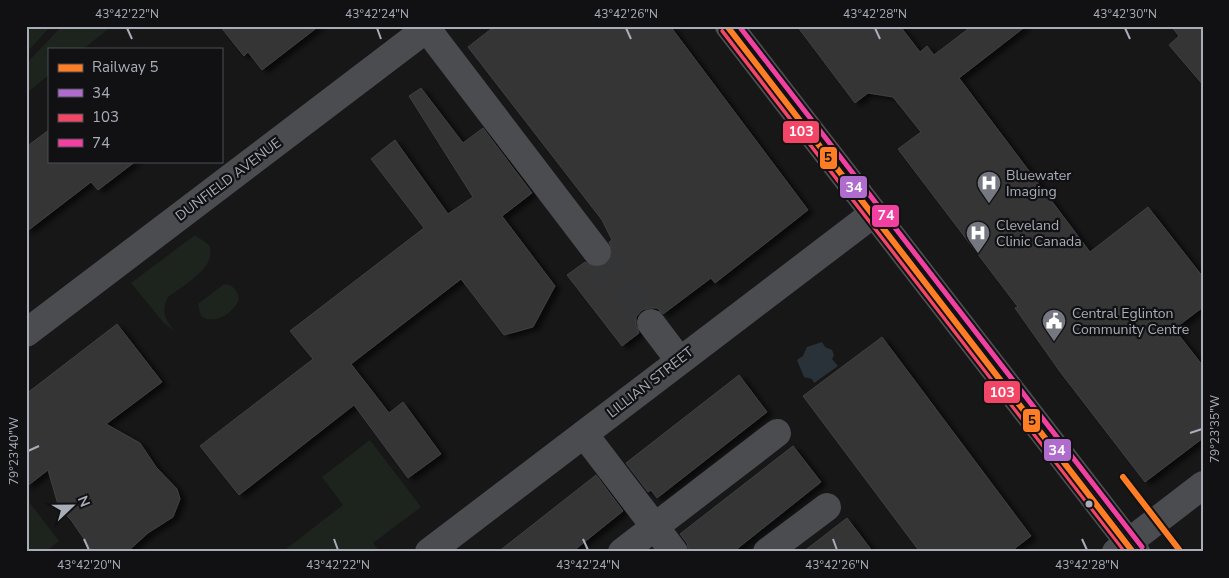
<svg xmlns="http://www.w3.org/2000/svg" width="1229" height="578" font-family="'Nunito Sans',sans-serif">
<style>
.green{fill:#1d241e}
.water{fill:#2a3239}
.building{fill:#353536;stroke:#3f4043;filter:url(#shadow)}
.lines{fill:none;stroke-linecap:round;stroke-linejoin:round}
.minor-tunnel{stroke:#343537;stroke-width:28;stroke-dasharray:28 14;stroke-linecap:butt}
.minor{stroke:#4b4c50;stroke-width:28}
.major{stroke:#4d4f52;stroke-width:28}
.bus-1-casing{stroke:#111113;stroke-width:9}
.bus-2-casing{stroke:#111113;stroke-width:9}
.bus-3-casing{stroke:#111113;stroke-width:9}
.bus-1{stroke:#b06ccc;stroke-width:5}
.bus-2{stroke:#f34667;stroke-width:5}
.bus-3{stroke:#f240a1;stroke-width:5}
.rail-1-casing{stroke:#111113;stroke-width:10}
.rail-1{stroke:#ff7d24;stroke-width:6}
.ticks{fill:none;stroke:#a8adb8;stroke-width:2}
.bus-dot{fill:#a8adb8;stroke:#111113;stroke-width:2}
.labels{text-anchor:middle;stroke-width:4.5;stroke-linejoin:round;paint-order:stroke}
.poi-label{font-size:14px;fill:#a8adb8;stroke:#111113;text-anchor:start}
.street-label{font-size:14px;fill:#a8adb8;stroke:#111113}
.line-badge{stroke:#111113;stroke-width:2}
.badge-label{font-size:14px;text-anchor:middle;font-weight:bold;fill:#fff}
.pale-badge-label{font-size:14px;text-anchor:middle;font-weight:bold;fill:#111}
.neatline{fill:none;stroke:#a8adb8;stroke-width:2}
.ticks-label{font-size:12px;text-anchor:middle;fill:#a8adb8}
</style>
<defs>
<filter id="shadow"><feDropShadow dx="5.5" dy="3" stdDeviation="2.5" flood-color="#0009"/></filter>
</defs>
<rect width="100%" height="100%" fill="#171717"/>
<path class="green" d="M 35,26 L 51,26 L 26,53 L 26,33 Z
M 62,26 L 112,26 L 83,49 L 49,49 L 49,75 L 29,91 L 26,88 L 26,64 Z
M 195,235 L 209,245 C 218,268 183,285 168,297 C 160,312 166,321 176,333 L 163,322 L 131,283 Z
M 224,284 C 233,285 238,290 239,300 C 232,313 215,326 201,316 L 198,304 Z
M 370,440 L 421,507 L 373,543 L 380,552 L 282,552 L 343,505 L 322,477 Z
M 26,498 L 59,541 L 45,552 L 26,552 Z"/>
<path class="water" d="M 822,342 L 825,347 L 832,350 L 834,355 L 832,359 L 838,366 L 814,383 L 812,379 L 804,377 L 797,360 L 803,356 L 807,347 Z"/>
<path class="building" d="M 220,26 L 319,26 L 262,70 L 248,52 L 244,56 Z
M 495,26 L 670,26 L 808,210 L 715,283 L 711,278 L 663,314 L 657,308 L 650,308 L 642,310 L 636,317 L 636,325 L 639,333 L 622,346 L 567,275 L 585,262 L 591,266 L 598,268 L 606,265 L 611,258 L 612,250 L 609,242 L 612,240 L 602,220 L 468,47 Z
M 797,26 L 900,26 L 920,52 L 927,46 L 934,55 L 972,26 L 1026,26 L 959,78 L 1090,252 L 1148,207 L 1203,277 L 1203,307 L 1174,329 L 1203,366 L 1203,438 L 1145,482 L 1061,373 L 1015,308 L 1018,307 L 898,149 L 921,132 L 893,97 L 868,93 L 855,103 Z
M 1171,26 L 1203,26 L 1203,85 L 1169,45 L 1179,36 Z
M 421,88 L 463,143 L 483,128 L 532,193 L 502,216 L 555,286 L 533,327 L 504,335 L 461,279 L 351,364 L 389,413 L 403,402 L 441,454 L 408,478 L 354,405 L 239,495 L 200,446 L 313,359 L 290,331 L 424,228 L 371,159 L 395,140 L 448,214 L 473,197 L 409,96 Z
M 49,130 L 49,161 L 136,161 L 98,190 L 91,182 L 26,232 L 26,147 Z
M 117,324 L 162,382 L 106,424 L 140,443 L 156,467 L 177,489 L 180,499 L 173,517 L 148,533 L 127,552 L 93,552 L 71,520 L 59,508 L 48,470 L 26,487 L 26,394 Z
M 882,337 L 1031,536 L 1010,552 L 920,552 L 803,396 Z
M 739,375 L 767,412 L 657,498 L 651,490 L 648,492 L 626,463 Z
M 793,446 L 821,482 L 733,552 L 689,552 L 687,543 L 680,534 Z
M 596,475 L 623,511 L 572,552 L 498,552 Z
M 847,518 L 873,552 L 803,552 Z"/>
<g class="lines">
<path class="minor-tunnel" d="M 597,252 L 651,323"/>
<path class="minor" d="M 427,29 L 597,252
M 651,323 L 679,360
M 26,333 L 430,26
M 584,434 L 674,552
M 429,552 L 873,214
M 622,552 L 777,433
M 767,552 L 827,507
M 1116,552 L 1203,485"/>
<path class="major" d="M 729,26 L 1136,552"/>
<defs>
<path id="bus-1" d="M 729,26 L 1136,552"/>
<path id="bus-2" d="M 723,31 L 1126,552"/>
<path id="bus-3" d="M 739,26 L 1142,547"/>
</defs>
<use href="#bus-1" class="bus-1-casing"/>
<use href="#bus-2" class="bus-2-casing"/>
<use href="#bus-3" class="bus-3-casing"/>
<use href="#bus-1" class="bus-1"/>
<use href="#bus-2" class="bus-2"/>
<use href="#bus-3" class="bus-3"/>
<defs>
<path id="rail-1" d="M 727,26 L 1133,552
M 1123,477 L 1181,552"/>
</defs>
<use href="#rail-1" class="rail-1-casing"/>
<use href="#rail-1" class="rail-1"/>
</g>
<path class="ticks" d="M 127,28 L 132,39M 377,28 L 381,39M 626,28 L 631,39M 875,28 L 880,39M 1125,28 L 1130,39M 1190,433 L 1202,429M 28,451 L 39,446M 84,539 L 89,550M 334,539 L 338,550M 583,539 L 588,550M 833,539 L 837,550M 1082,539 L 1087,550"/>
<defs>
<symbol id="hospital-pin" viewBox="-11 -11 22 30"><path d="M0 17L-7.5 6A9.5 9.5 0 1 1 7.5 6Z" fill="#757880" stroke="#111113"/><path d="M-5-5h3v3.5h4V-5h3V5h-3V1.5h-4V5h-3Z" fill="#fff"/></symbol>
<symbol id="civic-pin" viewBox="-11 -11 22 30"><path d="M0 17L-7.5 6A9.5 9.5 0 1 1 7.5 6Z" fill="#757880" stroke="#111113"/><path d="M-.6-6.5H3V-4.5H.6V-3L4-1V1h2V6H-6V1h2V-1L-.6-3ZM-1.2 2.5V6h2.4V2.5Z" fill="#fff"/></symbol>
</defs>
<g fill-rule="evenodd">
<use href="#hospital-pin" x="975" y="169" width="28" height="38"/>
<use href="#hospital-pin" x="964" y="219" width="28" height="38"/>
<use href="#civic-pin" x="1040" y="307" width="28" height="38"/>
</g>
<circle class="bus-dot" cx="1089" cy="504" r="4.5"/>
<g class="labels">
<g class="poi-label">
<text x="1006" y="180">Bluewater<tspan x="1006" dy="16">Imaging</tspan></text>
<text x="996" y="230">Cleveland<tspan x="996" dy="16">Clinic Canada</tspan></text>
<text x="1072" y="318">Central Eglinton<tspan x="1072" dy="16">Community Centre</tspan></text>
</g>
<g class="street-label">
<text transform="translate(228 179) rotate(-37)" y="5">DUNFIELD AVENUE</text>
<text transform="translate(650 382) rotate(-38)" y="5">LILLIAN STREET</text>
</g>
</g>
<g class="line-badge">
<rect x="782" y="120" width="38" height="24" rx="5" fill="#f34667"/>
<rect x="819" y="146" width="19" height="24" rx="5" fill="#ff7d24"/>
<rect x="839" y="175" width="29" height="24" rx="5" fill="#b06ccc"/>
<rect x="871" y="204" width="29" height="24" rx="5" fill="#f240a1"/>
<rect x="983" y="380" width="38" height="24" rx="5" fill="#f34667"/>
<rect x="1022" y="408" width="19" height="25" rx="5" fill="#ff7d24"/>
<rect x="1043" y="438" width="29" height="24" rx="5" fill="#b06ccc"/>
</g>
<g class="badge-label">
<text x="801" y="136">103</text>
<text x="854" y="192">34</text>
<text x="886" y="220">74</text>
<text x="1002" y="397">103</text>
<text x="1057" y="455">34</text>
</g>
<g class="pale-badge-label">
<text x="828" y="162">5</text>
<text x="1032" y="425">5</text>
</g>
<rect width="1229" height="578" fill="none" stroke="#111113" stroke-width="55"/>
<rect x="48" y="48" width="175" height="115" fill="#111113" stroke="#4d4f55"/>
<rect x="58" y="64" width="25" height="8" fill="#ff7d24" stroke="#4d4f55"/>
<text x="92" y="72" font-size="15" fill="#a8adb8">Railway 5</text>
<rect x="58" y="89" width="25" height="8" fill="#b06ccc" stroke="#4d4f55"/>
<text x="92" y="98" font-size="15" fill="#a8adb8">34</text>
<rect x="58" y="114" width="25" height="8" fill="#f34667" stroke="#4d4f55"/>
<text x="92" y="122" font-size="15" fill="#a8adb8">103</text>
<rect x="58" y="139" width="25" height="8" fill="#f240a1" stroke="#4d4f55"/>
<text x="92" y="148" font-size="15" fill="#a8adb8">74</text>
<g transform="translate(72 506) rotate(68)" stroke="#111113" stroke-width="4" paint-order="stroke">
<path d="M0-4L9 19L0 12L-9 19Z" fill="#a8adb8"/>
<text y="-8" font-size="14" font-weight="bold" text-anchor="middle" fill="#a8adb8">N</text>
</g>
<rect x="28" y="28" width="1174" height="522" class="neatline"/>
<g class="ticks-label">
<text x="127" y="18">43°42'22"N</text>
<text x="377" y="18">43°42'24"N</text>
<text x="626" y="18">43°42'26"N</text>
<text x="875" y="18">43°42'28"N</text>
<text x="1125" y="18">43°42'30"N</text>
<text transform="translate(1215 429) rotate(-90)" y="4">79°23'35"W</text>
<text transform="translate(14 451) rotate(-90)" y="4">79°23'40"W</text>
<text x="89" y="569">43°42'20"N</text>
<text x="338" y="569">43°42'22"N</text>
<text x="588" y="569">43°42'24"N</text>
<text x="837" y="569">43°42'26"N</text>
<text x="1087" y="569">43°42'28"N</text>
</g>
</svg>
